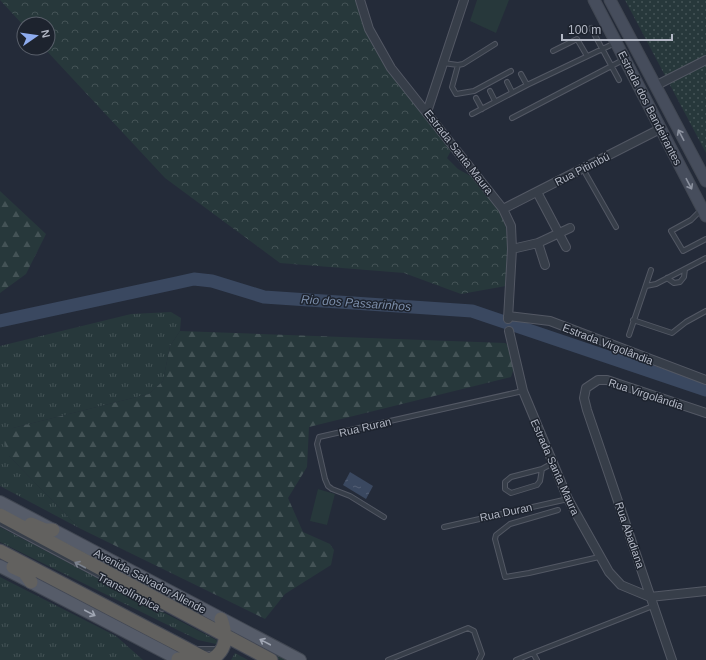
<svg xmlns="http://www.w3.org/2000/svg" width="706" height="660" font-family="Arial,sans-serif">
<style>
.grass{fill:url(#grass-tufts)}
.forest{fill:url(#forest-firs)}
.park{fill:url(#park-crowns)}
.garden{fill:url(#garden-dots)}
.pitch{fill:#27383b}
.water{fill:url(#water-ripples)}
.lines{fill:none;stroke-linecap:round;stroke-linejoin:round}
.river{stroke:#3a4860;stroke-width:13}
.service-casing{stroke:#535864;stroke-width:6}
.minor-casing{stroke:#535864;stroke-width:10}
.secondary-casing{stroke:#414752;stroke-width:13}
.primary-casing{stroke:#414752;stroke-width:14}
.trunk-casing{stroke:#434854;stroke-width:15}
.service{stroke:#373e49;stroke-width:4}
.minor{stroke:#373e49;stroke-width:8}
.secondary{stroke:#464d5c;stroke-width:11}
.primary{stroke:#565c69;stroke-width:12}
.trunk{stroke:#62615f;stroke-width:13}
.oneway{stroke:#8d93a0}
.oneway2{stroke:#7b818d}
.oneway3{stroke:#a0a6b3}
.labels{text-anchor:middle;stroke-width:3;stroke-linejoin:round;paint-order:stroke}
.street-label{font-size:11px;fill:#b3b8c5;stroke:#1d232e}
.water-label{font-size:12px;font-style:italic;fill:#7c8eaa;stroke:#1d232e}
</style>
<defs>
<pattern id="grass-tufts" width="24" height="20" patternUnits="userSpaceOnUse"><rect width="24" height="20" fill="#27383b"/><path d="M3 7l-1-3M5 7V3M7 7l1-3M15 17l-1-3M17 17v-4M19 17l1-3" fill="none" stroke="#445356"/></pattern>
<pattern id="forest-firs" width="22" height="20" patternUnits="userSpaceOnUse"><rect width="22" height="20" fill="#27383b"/><path d="M5 1l3.5 6h-7zM16 11l3.5 6h-7z" fill="#445356"/></pattern>
<pattern id="park-crowns" width="20" height="18" patternUnits="userSpaceOnUse"><rect width="20" height="18" fill="#27383b"/><path d="M2 6a3 3 0 1 1 6 0M12 15a3 3 0 1 1 6 0" fill="none" stroke="#445356"/></pattern>
<pattern id="garden-dots" width="8" height="8" patternUnits="userSpaceOnUse"><rect width="8" height="8" fill="#27383b"/><path d="M2 2h.1M6 6h.1" fill="none" stroke="#445356" stroke-width="1.8" stroke-linecap="round"/></pattern>
<pattern id="water-ripples" width="26" height="14" patternUnits="userSpaceOnUse"><rect width="26" height="14" fill="#3a4860"/><path d="M2 4q2-2 4 0t4 0M15 11q2-2 4 0t4 0" fill="none" stroke="#546075"/></pattern>
</defs>
<rect width="100%" height="100%" fill="#242b39"/>
<path class="grass" d="M 171,312 L 181,318 L 180,331 L 170,346 L 163,381 L 149,394 L 13,428 L 9,456 L 79,528 L 0,486 L 0,346 L 131,314 Z
M 0,527 L 222,643 L 216,644 L 198,640 L 0,542 Z
M 0,577 L 116,636 L 143,660 L 0,660 Z
M 243,634 L 292,660 L 280,660 L 240,639 Z
M 235,653 L 248,660 L 231,660 Z"/>
<path class="forest" d="M 0,191 L 46,234 L 26,274 L 0,293 Z
M 180,331 L 505,343 L 510,346 L 514,368 L 511,377 L 309,427 L 307,467 L 288,498 L 303,532 L 330,544 L 334,550 L 331,565 L 285,594 L 265,619 L 79,528 L 9,456 L 3,438 L 13,428 L 149,394 L 163,381 L 170,346 Z"/>
<path class="park" d="M 0,0 L 358,0 L 369,37 L 453,147 L 447,158 L 458,169 L 483,183 L 503,209 L 509,248 L 506,286 L 461,294 L 404,273 L 280,263 L 165,178 L 44,48 L 48,48 L 48,24 L 24,24 L 24,26 Z"/>
<path class="garden" d="M 625,0 L 706,0 L 706,153 Z"/>
<path class="pitch" d="M 477,0 L 509,0 L 496,33 L 470,21 Z
M 318,489 L 335,494 L 327,525 L 310,521 Z"/>
<path class="water" d="M 350,472 L 373,486 L 366,499 L 343,485 Z"/>
<g class="lines">
<path class="river" d="M 0,321 L 176,283 L 194,279 L 212,281 L 264,297 L 472,311 L 706,390"/>
<defs>
<path id="service" d="M 591,28 L 619,80
M 553,51 L 577,39 L 587,56
M 443,63 L 458,65 L 463,64 L 495,44
M 458,65 L 452,87 L 456,94 L 474,91 L 511,71
M 521,74 L 527,85
M 507,82 L 512,92
M 490,91 L 495,101
M 476,98 L 482,109
M 472,114 L 527,85 L 615,43
M 512,118 L 623,60
M 583,169 L 616,227
M 702,209 L 691,220 L 671,231 L 683,251 L 706,239
M 667,278 L 674,283 L 680,282 L 684,277 L 685,269
M 646,286 L 656,284 L 706,258
M 633,320 L 672,333 L 686,322 L 706,311
M 629,335 L 651,270
M 542,469 L 540,481 L 537,485 L 511,493 L 505,489 L 505,482 L 511,477 L 542,469 L 553,463
M 558,510 L 510,524 L 496,535 L 495,539 L 505,577 L 529,573 L 599,557
M 384,517 L 350,496 L 332,489 L 328,486 L 325,479 L 317,444 L 319,437 L 523,391
M 0,523 L 162,609
M 444,527 L 568,499
M 198,649 L 218,649
M 533,653 L 653,606
M 388,660 L 468,628 L 474,631 L 482,654 L 479,660
M 516,660 L 533,653 L 537,660"/>
<path id="minor" d="M 360,0 L 369,29 L 391,68 L 503,209 L 511,226 L 512,249 L 508,319
M 655,86 L 706,60
M 427,112 L 464,0
M 537,192 L 566,247
M 503,209 L 660,129
M 512,249 L 538,243
M 545,265 L 538,243 L 570,228
M 508,316 L 550,321 L 706,380
M 509,331 L 523,391 L 568,499 L 609,572 L 621,585 L 650,597 L 706,591
M 672,660 L 587,410 L 584,398 L 586,388 L 598,380 L 607,380 L 706,413"/>
<path id="secondary" d="M 594,0 L 706,216
M 610,0 L 706,181"/>
<path id="primary" d="M 0,502 L 300,660
M 0,566 L 180,660"/>
<path id="trunk" d="M 0,515 L 271,660
M 31,524 L 45,530 L 53,530
M 0,551 L 208,660
M 13,567 L 24,572 L 31,582
M 178,659 L 189,660
M 211,660 C 228,649 227,636 221,619"/>
</defs>
<use href="#service" class="service-casing"/>
<use href="#minor" class="minor-casing"/>
<use href="#secondary" class="secondary-casing"/>
<use href="#primary" class="primary-casing"/>
<use href="#trunk" class="trunk-casing"/>
<use href="#service" class="service"/>
<use href="#minor" class="minor"/>
<use href="#secondary" class="secondary"/>
<use href="#primary" class="primary"/>
<use href="#trunk" class="trunk"/>
</g>
<defs><path id="oneway-shaft" d="M-6 0H5M1.5-3L5.5 0L1.5 3" fill="none" stroke-width="1.6" stroke-linecap="round" stroke-linejoin="round"/></defs>
<g class="oneway">
<use href="#oneway-shaft" transform="translate(681 135) rotate(-118)"/>
<use href="#oneway-shaft" transform="translate(689 184) rotate(62)"/>
</g>
<use class="oneway2" href="#oneway-shaft" transform="translate(80 565) rotate(-152)"/>
<g class="oneway3">
<use href="#oneway-shaft" transform="translate(90 613) rotate(28)"/>
<use href="#oneway-shaft" transform="translate(265 642) rotate(-152)"/>
</g>
<g class="labels">
<g class="street-label">
<text transform="translate(650 108) rotate(63)" y="4">Estrada dos Bandeirantes</text>
<text transform="translate(459 152) rotate(52)" y="4">Estrada Santa Maura</text>
<text transform="translate(582 169) rotate(-27)" y="4">Rua Pitimbú</text>
<text transform="translate(608 344) rotate(21)" y="4">Estrada Virgolândia</text>
<text transform="translate(646 394) rotate(18)" y="4">Rua Virgolândia</text>
<text transform="translate(365 427) rotate(-13)" y="4">Rua Ruran</text>
<text transform="translate(555 467) rotate(66)" y="4">Estrada Santa Maura</text>
<text transform="translate(506 512) rotate(-12)" y="4">Rua Duran</text>
<text transform="translate(630 535) rotate(71)" y="4">Rua Abadiana</text>
<text transform="translate(150 581) rotate(28)" y="4">Avenida Salvador Allende</text>
<text transform="translate(129 592) rotate(28)" y="4">Transolímpica</text>
</g>
<g class="water-label">
<text transform="translate(356 303) rotate(4)" y="4">Rio dos Passarinhos</text>
</g>
</g>
<g transform="translate(36 36) rotate(77)"><circle r="19" fill="#1d232e" stroke="#595f6a"/>
<path d="M0-3L7 15L0 10L-7 15Z" fill="#8eacef"/>
<text y="-6" font-size="11" font-weight="bold" text-anchor="middle" fill="#b3b8c5">N</text>
</g>
<path d="M562 34v6h110v-6" fill="none" stroke="#b3b8c5" stroke-width="2"/>
<text x="568" y="34" font-size="12" fill="#b3b8c5" stroke="#1d232e" stroke-width="3" paint-order="stroke">100 m</text>
</svg>
